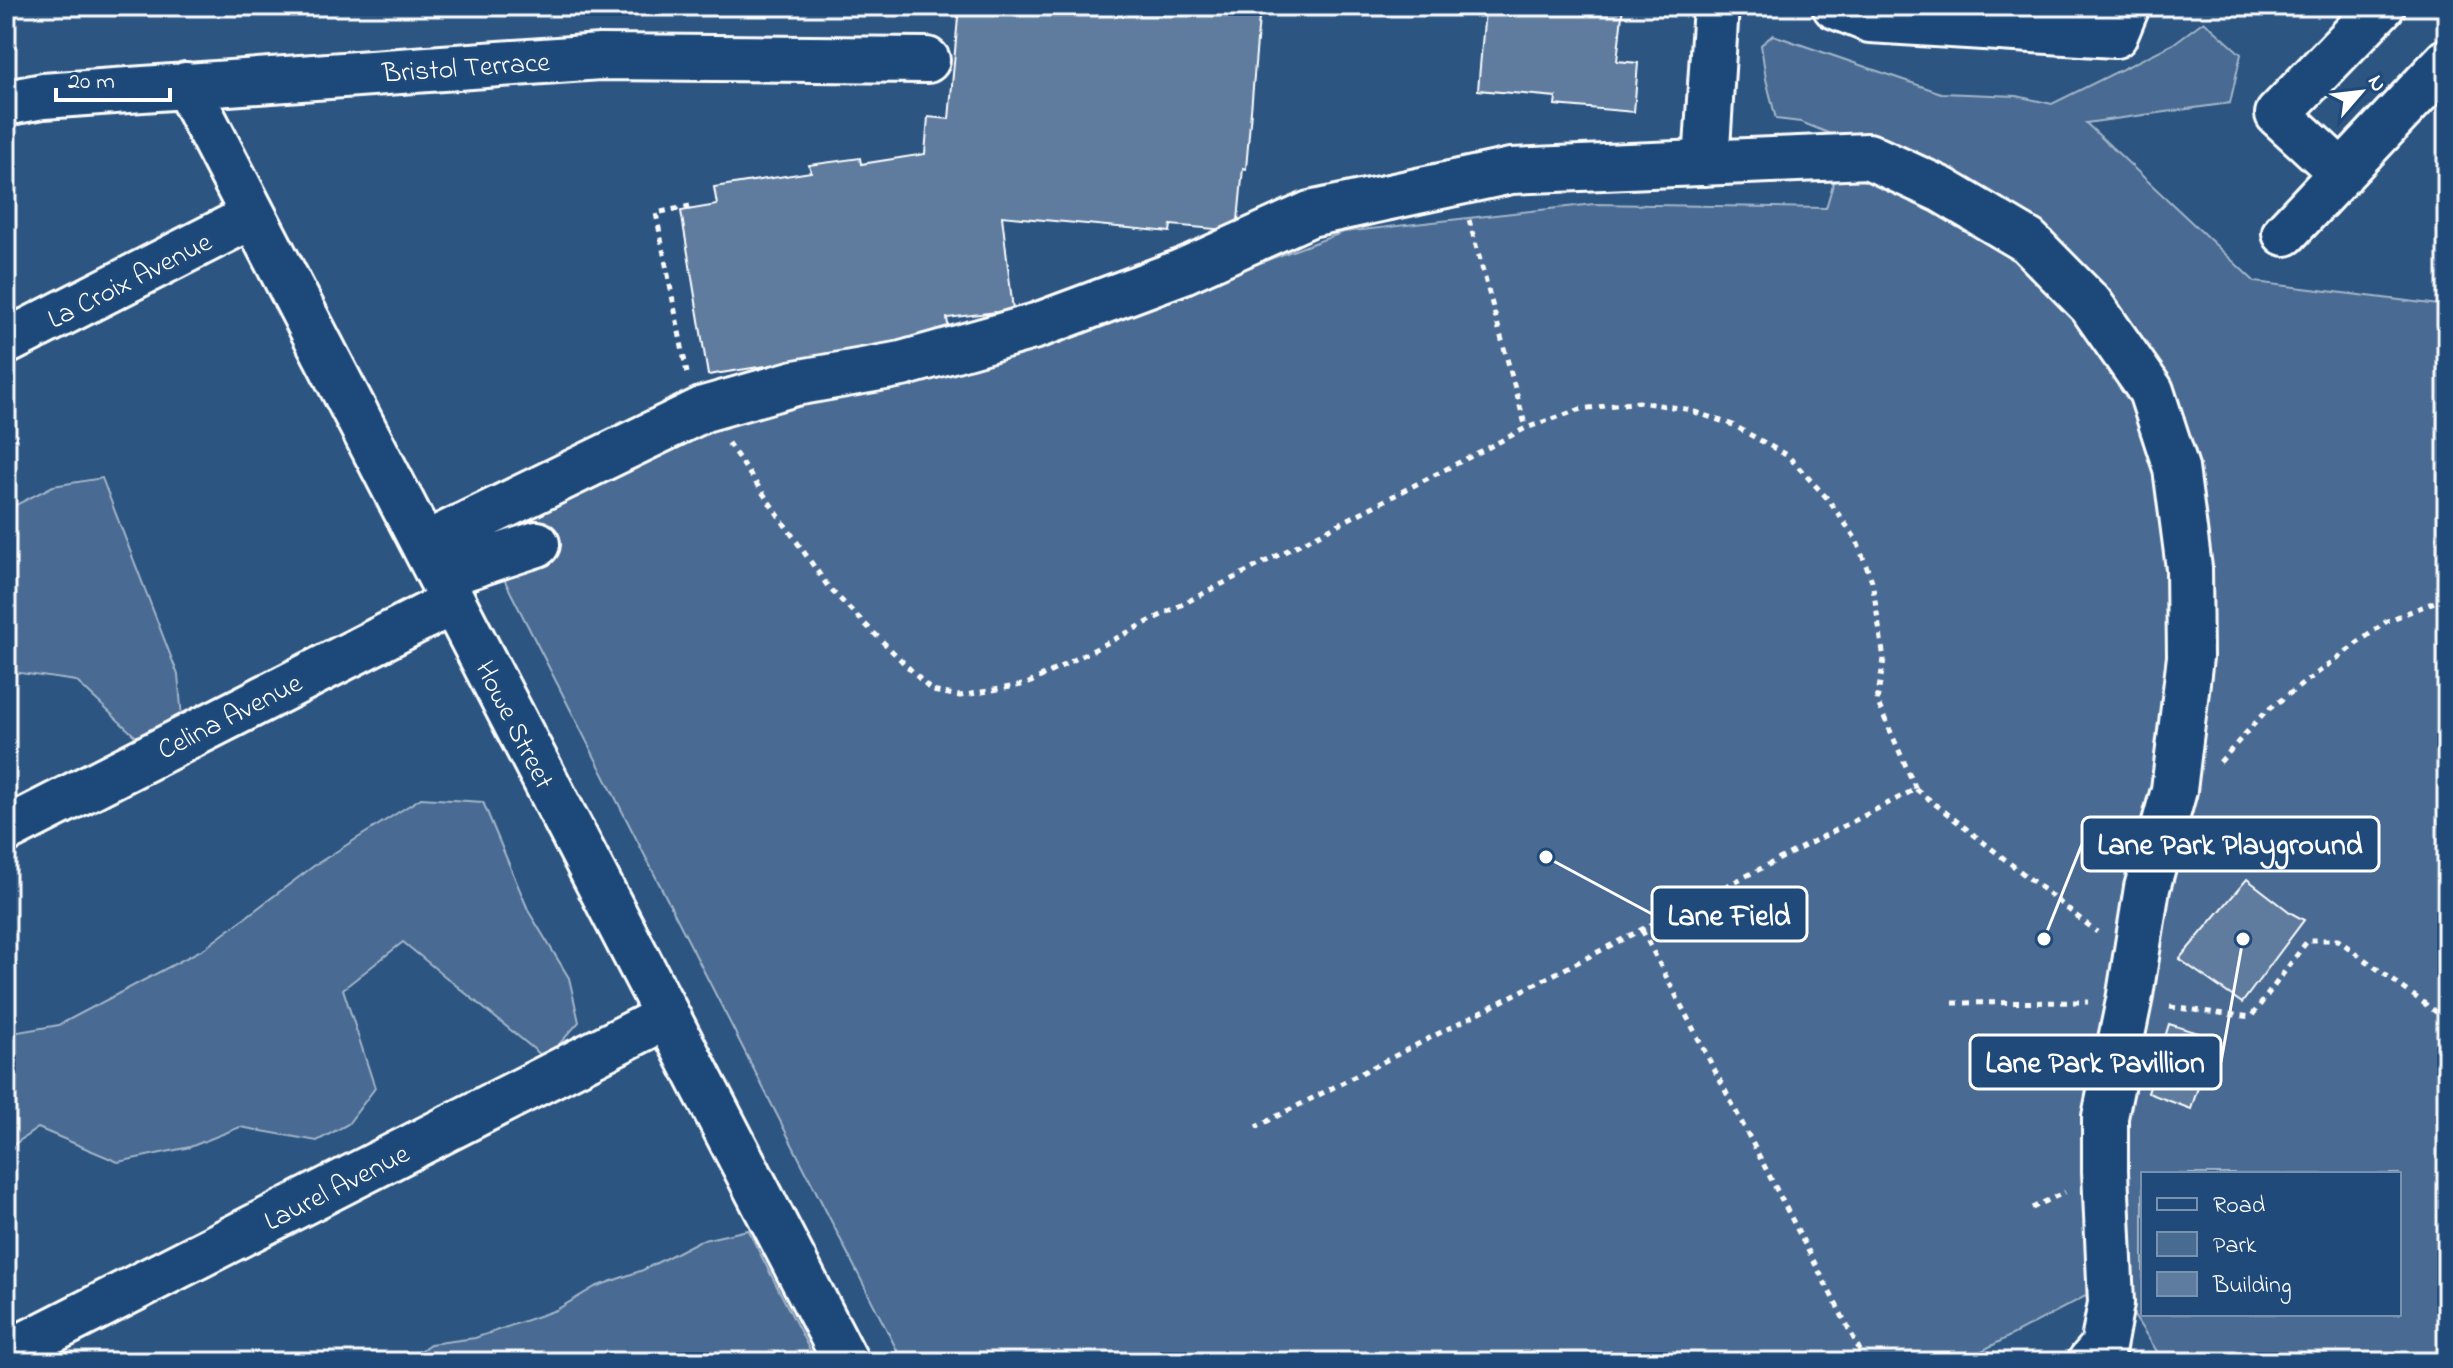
<svg xmlns="http://www.w3.org/2000/svg" width="2453" height="1368" font-family="'Indie Flower',sans-serif">
<style>
.green{fill:#486b92;stroke:#a4b5c8;stroke-width:2;fill-rule:evenodd}
.building{fill:#5e7c9f;stroke:#fff;stroke-width:2}
.lines{fill:none;stroke-linecap:round;stroke-linejoin:round}
.minor-casing{stroke:#fff;stroke-width:50}
.path{stroke:#fff;stroke-width:5;stroke-dasharray:6 6;stroke-linecap:butt}
.minor{stroke:#1f4a7a;stroke-width:44}
.labels{text-anchor:middle;stroke-width:7;stroke-linejoin:round;paint-order:stroke}
.street-label{font-size:28px;fill:#fff;stroke:#1f4a7a}
.leader{fill:none;stroke:#fff;stroke-width:3}
.callout-dot{fill:#fff;stroke:#1f4a7a;stroke-width:3}
.callout{fill:#1f4a7a;stroke:#fff;stroke-width:3}
.callout-label{font-size:30px;text-anchor:middle;font-weight:bold;fill:#fff}
</style>
<rect width="100%" height="100%" fill="#2c5582"/>
<filter id="ink" filterUnits="userSpaceOnUse"><feTurbulence type="fractalNoise" baseFrequency=".0125" numOctaves="2"/><feDisplacementMap in="SourceGraphic" scale="16" xChannelSelector="R" yChannelSelector="G"/><feConvolveMatrix kernelMatrix="1 2 1 2 8 2 1 2 1" color-interpolation-filters="sRGB"/></filter>
<g filter="url(#ink)">
<path class="green" d="M 2204,21 L 2241,54 L 2230,103 L 2086,123 L 2255,282 L 2447,306 L 2447,1362 L 2164,1362 L 2112,1282 L 1961,1362 L 903,1362 L 484,540 L 716,415 L 1030,347 L 1344,232 L 1594,204 L 1826,208 L 1846,140 L 1801,122 L 1776,119 L 1766,79 L 1761,45 L 1773,35 L 1941,93 L 2017,96 L 2052,104 L 2173,44 ZM 2143,1174 L 2399,1174 L 2399,1314 L 2143,1314 Z
M 102,478 L 178,675 L 183,728 L 137,738 L 76,681 L 6,671 L 6,510 L 53,486 Z
M 421,798 L 483,802 L 529,912 L 569,978 L 579,1022 L 546,1059 L 403,942 L 343,989 L 375,1088 L 348,1124 L 317,1141 L 240,1127 L 190,1147 L 118,1162 L 38,1128 L 6,1150 L 6,1034 L 59,1025 L 205,948 L 315,865 Z
M 748,1230 L 816,1362 L 405,1362 L 430,1344 L 475,1338 L 556,1310 L 595,1287 L 643,1270 L 699,1241 Z"/>
<path class="building" d="M 959,6 L 1260,6 L 1246,169 L 1243,168 L 1237,231 L 1171,225 L 1170,232 L 1002,216 L 1013,310 L 947,318 L 950,337 L 708,375 L 681,211 L 717,205 L 714,187 L 811,172 L 809,165 L 860,158 L 861,164 L 925,154 L 928,117 L 949,119 Z
M 1437,6 L 1623,6 L 1617,61 L 1638,63 L 1634,112 L 1555,105 L 1556,97 L 1478,90 L 1485,10 Z
M 2247,879 L 2291,913 L 2304,920 L 2242,1003 L 2179,959 Z
M 2169,1024 L 2214,1038 L 2191,1109 L 2148,1093 Z"/>
<g class="lines">
<defs>
<path id="minor" d="M 1835,6 L 1870,20 L 2115,35 L 2127,6
M 186,85 L 846,1362
M 6,103 L 43,96 L 600,57 L 927,60
M 1706,163 L 1716,6
M 2342,173 L 2278,114 L 2382,6
M 2285,233 L 2447,61
M 6,342 L 253,216
M 424,545 L 704,409 L 795,383 L 902,364 L 1036,326 L 1181,272 L 1310,214 L 1511,171 L 1868,156 L 1942,190 L 2028,241 L 2091,305 L 2151,391 L 2176,468 L 2189,568 L 2190,657 L 2174,790 L 2147,888 L 2129,1001 L 2105,1117 L 2105,1171 L 2111,1303 L 2103,1347 L 2090,1362
M 440,576 L 537,544
M 6,830 L 453,602
M 6,1354 L 666,1017"/>
</defs>
<use href="#minor" class="minor-casing"/>
<path class="path" d="M 1469,220 L 1526,428
M 687,373 L 656,213 L 690,206
M 728,443 L 829,588 L 932,691 L 960,696 L 1027,684 L 1526,428 L 1581,409 L 1639,402 L 1686,409 L 1733,425 L 1788,456 L 1827,498 L 1856,539 L 1872,581 L 1884,659 L 1877,701 L 1916,789 L 1256,1127
M 2220,762 L 2265,712 L 2387,621 L 2447,597
M 1916,789 L 2097,932
M 1642,930 L 1866,1362
M 1953,1003 L 2088,1002
M 2170,1007 L 2251,1017 L 2308,940 L 2338,940 L 2447,1020
M 2032,1208 L 2065,1192"/>
<use href="#minor" class="minor"/>
</g>
</g>
<g class="labels">
<g class="street-label">
<text transform="translate(466 66) rotate(-4)" y="10">Bristol Terrace</text>
<text transform="translate(129 279) rotate(-27)" y="10">La Croix Avenue</text>
<text transform="translate(229 715) rotate(-27)" y="10">Celina Avenue</text>
<text transform="translate(516 724) rotate(63)" y="10">Howe Street</text>
<text transform="translate(336 1186) rotate(-27)" y="10">Laurel Avenue</text>
</g>
</g>
<path class="leader" d="M2044 939L2082 844M1546 857L1652 914M2243 939L2221 1062"/>
<g class="callout-dot">
<circle cx="2044" cy="939" r="8"/>
<circle cx="1546" cy="857" r="8"/>
<circle cx="2243" cy="939" r="8"/>
</g>
<g class="callout">
<rect x="2082" y="817" width="297" height="54" rx="8"/>
<rect x="1652" y="887" width="155" height="54" rx="8"/>
<rect x="1970" y="1035" width="251" height="54" rx="8"/>
</g>
<g class="callout-label">
<text x="2230" y="854">Lane Park Playground</text>
<text x="1729" y="925">Lane Field</text>
<text x="2095" y="1072">Lane Park Pavillion</text>
</g>
<rect width="2453" height="1368" fill="none" stroke="#1f4a7a" stroke-width="32"/>
<rect x="16" y="16" width="2421" height="1336" fill="none" stroke="#fff" stroke-width="3" filter="url(#ink)"/>
<rect x="2141" y="1172" width="260" height="144" fill="#1f4a7a" stroke="#7992af" stroke-width="2"/>
<rect x="2157" y="1198" width="40" height="12" fill="#1f4a7a" stroke="#7992af" stroke-width="2"/>
<text x="2213" y="1212" font-size="24" fill="#ffffff">Road</text>
<rect x="2157" y="1232" width="40" height="24" fill="#486b92" stroke="#7992af" stroke-width="2"/>
<text x="2213" y="1252" font-size="24" fill="#ffffff">Park</text>
<rect x="2157" y="1272" width="40" height="24" fill="#5e7c9f" stroke="#7992af" stroke-width="2"/>
<text x="2213" y="1292" font-size="24" fill="#ffffff">Building</text>
<g transform="translate(2361 92) rotate(62)" stroke="#1f4a7a" stroke-width="6" paint-order="stroke">
<path d="M0-6L14 30L0 20L-14 30Z" fill="#ffffff"/>
<text y="-12" font-size="22" font-weight="bold" text-anchor="middle" fill="#ffffff">N</text>
</g>
<path d="M56 88v12h114v-12" fill="none" stroke="#ffffff" stroke-width="4"/>
<text x="68" y="88" font-size="24" fill="#ffffff" stroke="#1f4a7a" stroke-width="6" paint-order="stroke">20 m</text>
</svg>
